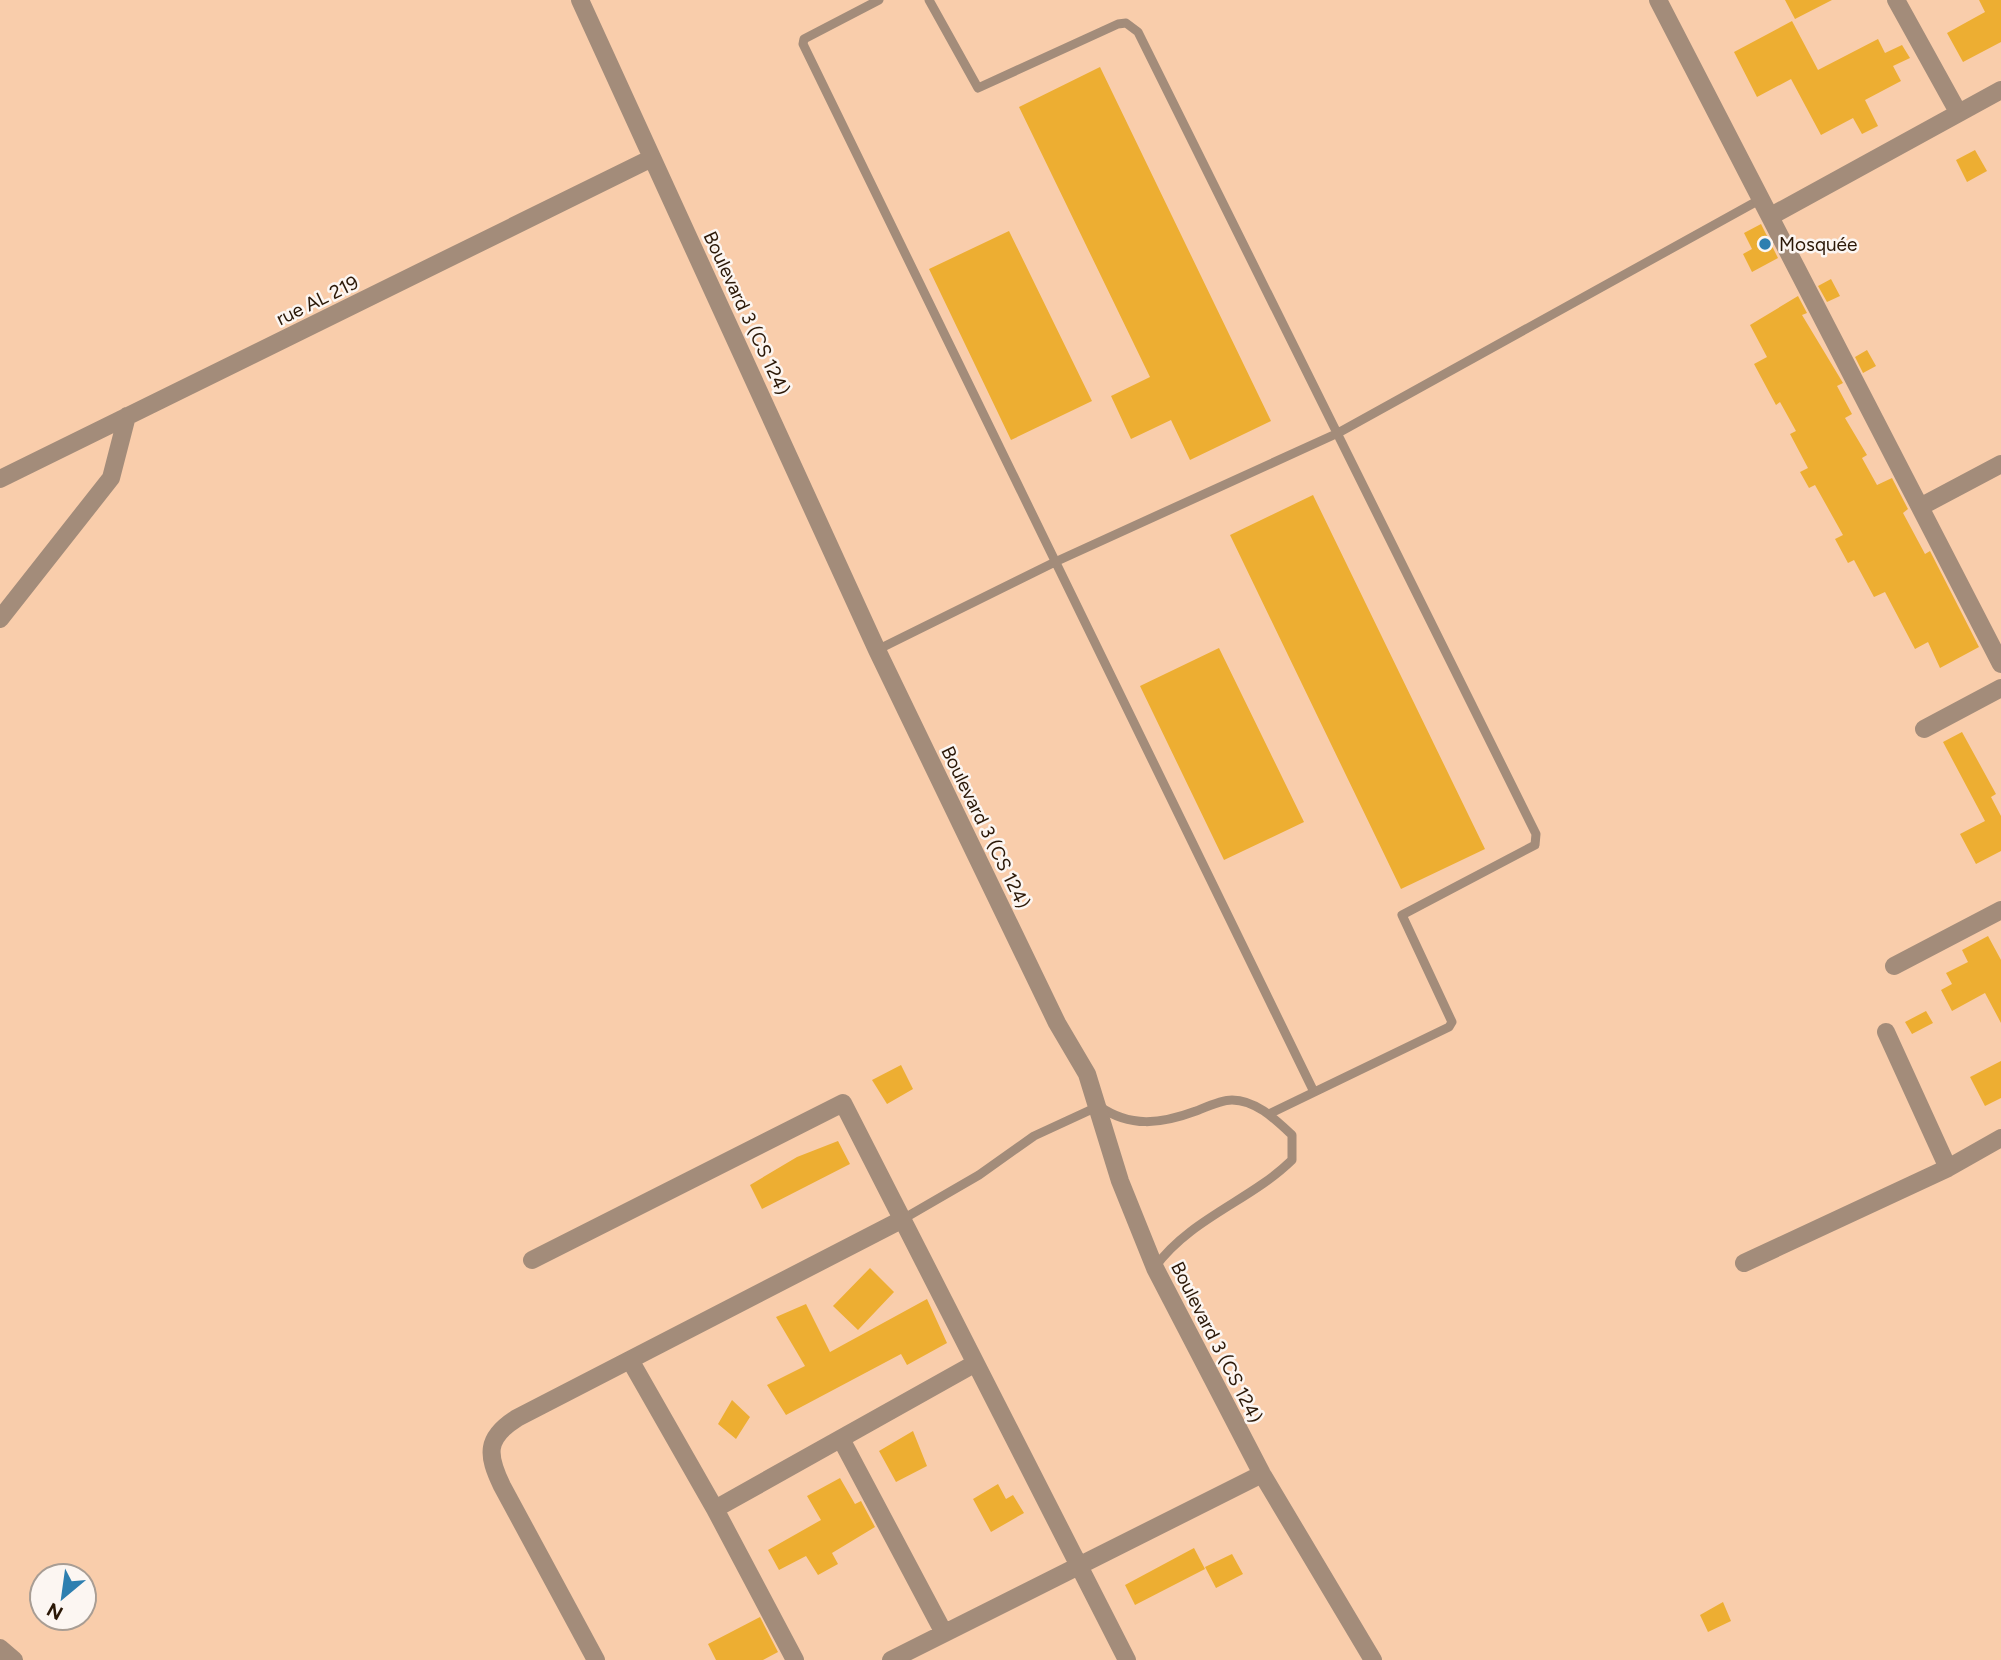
<svg xmlns="http://www.w3.org/2000/svg" width="2001" height="1660" font-family="Figtree,sans-serif">
<style>
.building{fill:#edae32}
.lines{fill:none;stroke-linecap:round;stroke-linejoin:round}
.lane{stroke:#a38c7a;stroke-width:9}
.street{stroke:#a38c7a;stroke-width:18}
.poi-dot{fill:#2e7fb0;stroke:#fcf6f2;stroke-width:2.5}
.labels{text-anchor:middle;stroke-width:5;stroke-linejoin:round;paint-order:stroke}
.poi-label{font-size:19px;fill:#2b1807;stroke:#fcf6f2;text-anchor:start}
.street-label{font-size:19px;fill:#2b1807;stroke:#fcf6f2}
</style>
<rect width="100%" height="100%" fill="#f9cdab"/>
<path class="building" d="M 1785,0 L 1832,0 L 1795,19 Z
M 1979,0 L 2001,0 L 2001,42 L 1963,62 L 1947,33 L 1985,12 Z
M 1792,21 L 1818,70 L 1878,39 L 1885,53 L 1902,45 L 1910,58 L 1893,66 L 1901,81 L 1865,100 L 1878,126 L 1862,134 L 1853,118 L 1821,135 L 1791,79 L 1757,97 L 1734,52 Z
M 1100,67 L 1271,421 L 1190,460 L 1171,420 L 1131,439 L 1111,396 L 1150,377 L 1019,107 Z
M 1975,150 L 1987,171 L 1967,182 L 1956,160 Z
M 1761,224 L 1778,258 L 1752,272 L 1743,254 L 1752,249 L 1744,233 Z
M 1009,231 L 1092,401 L 1011,440 L 929,269 Z
M 1831,279 L 1840,296 L 1827,302 L 1818,286 Z
M 1798,296 L 1807,313 L 1802,315 L 1843,383 L 1837,386 L 1852,414 L 1845,418 L 1867,455 L 1862,458 L 1877,485 L 1892,478 L 1908,509 L 1903,513 L 1925,554 L 1930,551 L 1979,647 L 1940,668 L 1928,642 L 1915,649 L 1885,592 L 1874,597 L 1854,560 L 1848,563 L 1835,539 L 1843,535 L 1815,485 L 1809,488 L 1800,472 L 1808,468 L 1790,434 L 1796,431 L 1780,402 L 1776,405 L 1754,364 L 1767,357 L 1750,325 Z
M 1867,350 L 1876,366 L 1863,373 L 1855,357 Z
M 1313,495 L 1485,849 L 1401,889 L 1230,535 Z
M 1219,648 L 1304,822 L 1224,860 L 1140,686 Z
M 1962,732 L 1996,794 L 1991,797 L 2001,816 L 2001,851 L 1976,864 L 1960,834 L 1985,821 L 1943,742 Z
M 1988,936 L 2001,960 L 2001,1023 L 1985,993 L 1952,1011 L 1941,990 L 1952,984 L 1946,973 L 1968,962 L 1962,950 Z
M 1926,1011 L 1933,1023 L 1912,1034 L 1905,1022 Z
M 2001,1061 L 2001,1098 L 1985,1106 L 1970,1077 Z
M 901,1065 L 913,1089 L 887,1104 L 872,1080 Z
M 838,1141 L 850,1164 L 762,1209 L 750,1185 L 797,1157 Z
M 870,1268 L 894,1292 L 858,1330 L 833,1306 Z
M 927,1299 L 947,1343 L 907,1365 L 901,1354 L 786,1415 L 767,1385 L 805,1366 L 776,1317 L 806,1304 L 830,1352 Z
M 732,1400 L 750,1417 L 736,1439 L 718,1424 Z
M 913,1431 L 927,1466 L 896,1482 L 879,1451 Z
M 840,1478 L 855,1504 L 861,1501 L 875,1527 L 832,1553 L 838,1564 L 818,1575 L 806,1556 L 779,1570 L 768,1550 L 821,1520 L 807,1496 Z
M 998,1484 L 1006,1499 L 1013,1495 L 1024,1513 L 991,1532 L 973,1499 Z
M 1194,1548 L 1205,1569 L 1135,1605 L 1125,1585 Z
M 1232,1554 L 1243,1574 L 1216,1588 L 1205,1567 Z
M 1723,1602 L 1731,1621 L 1708,1632 L 1700,1615 Z
M 760,1617 L 778,1652 L 763,1660 L 716,1660 L 708,1644 Z"/>
<g class="lines">
<path class="lane" d="M 879,0 L 804,39 L 803,44 L 1314,1092
M 929,0 L 978,88 L 1118,24 L 1126,23 L 1138,32 L 1536,834 L 1535,845 L 1402,915 L 1452,1022 L 1449,1027 L 1269,1114
M 877,650 L 1055,562 L 1338,433 L 1761,199
M 903,1219 L 979,1175 L 1034,1136 L 1099,1106 C 1130,1128 1161,1124 1196,1111 C 1206,1107 1221,1100 1232,1100 C 1256,1100 1276,1120 1292,1135 L 1292,1160 C 1250,1201 1191,1218 1155,1267"/>
<path class="street" d="M 580,0 L 877,650 L 1057,1023 L 1087,1074 L 1120,1181 L 1155,1268 L 1262,1474 L 1373,1660
M 1658,0 L 2001,664
M 1896,0 L 1958,112
M 1771,216 L 2001,90
M 0,479 L 652,158
M 1920,507 L 2001,464
M 0,619 L 111,478 L 127,416
M 1924,729 L 2001,688
M 1894,966 L 2001,910
M 1886,1032 L 1948,1168
M 532,1260 L 843,1103 L 1127,1660
M 1744,1263 L 1948,1168 L 2001,1138
M 630,1360 L 715,1509 L 795,1660
M 841,1439 L 944,1633
M 715,1509 L 974,1364
M 0,1648 L 14,1660
M 596,1660 L 502,1486 C 487,1455 485,1438 517,1418 L 903,1219
M 891,1660 L 1262,1474"/>
</g>
<circle class="poi-dot" cx="1765" cy="244" r="7"/>
<g class="labels">
<g class="poi-label">
<text x="1779" y="251">Mosquée</text>
</g>
<g class="street-label">
<text transform="translate(317 300) rotate(-26)" y="7">rue AL 219</text>
<text transform="translate(747 313) rotate(65)" y="7">Boulevard 3 (CS 124)</text>
<text transform="translate(986 827) rotate(64)" y="7">Boulevard 3 (CS 124)</text>
<text transform="translate(1217 1342) rotate(63)" y="7">Boulevard 3 (CS 124)</text>
</g>
</g>
<g transform="translate(63 1597) rotate(209)"><circle r="33" fill="#fcf6f2" stroke="#a89d94" stroke-width="2"/>
<path d="M0-5L12 26L0 18L-12 26Z" fill="#2e7fb0"/>
<text y="-10" font-size="19" font-weight="bold" text-anchor="middle" fill="#2b1807">N</text>
</g>
</svg>
